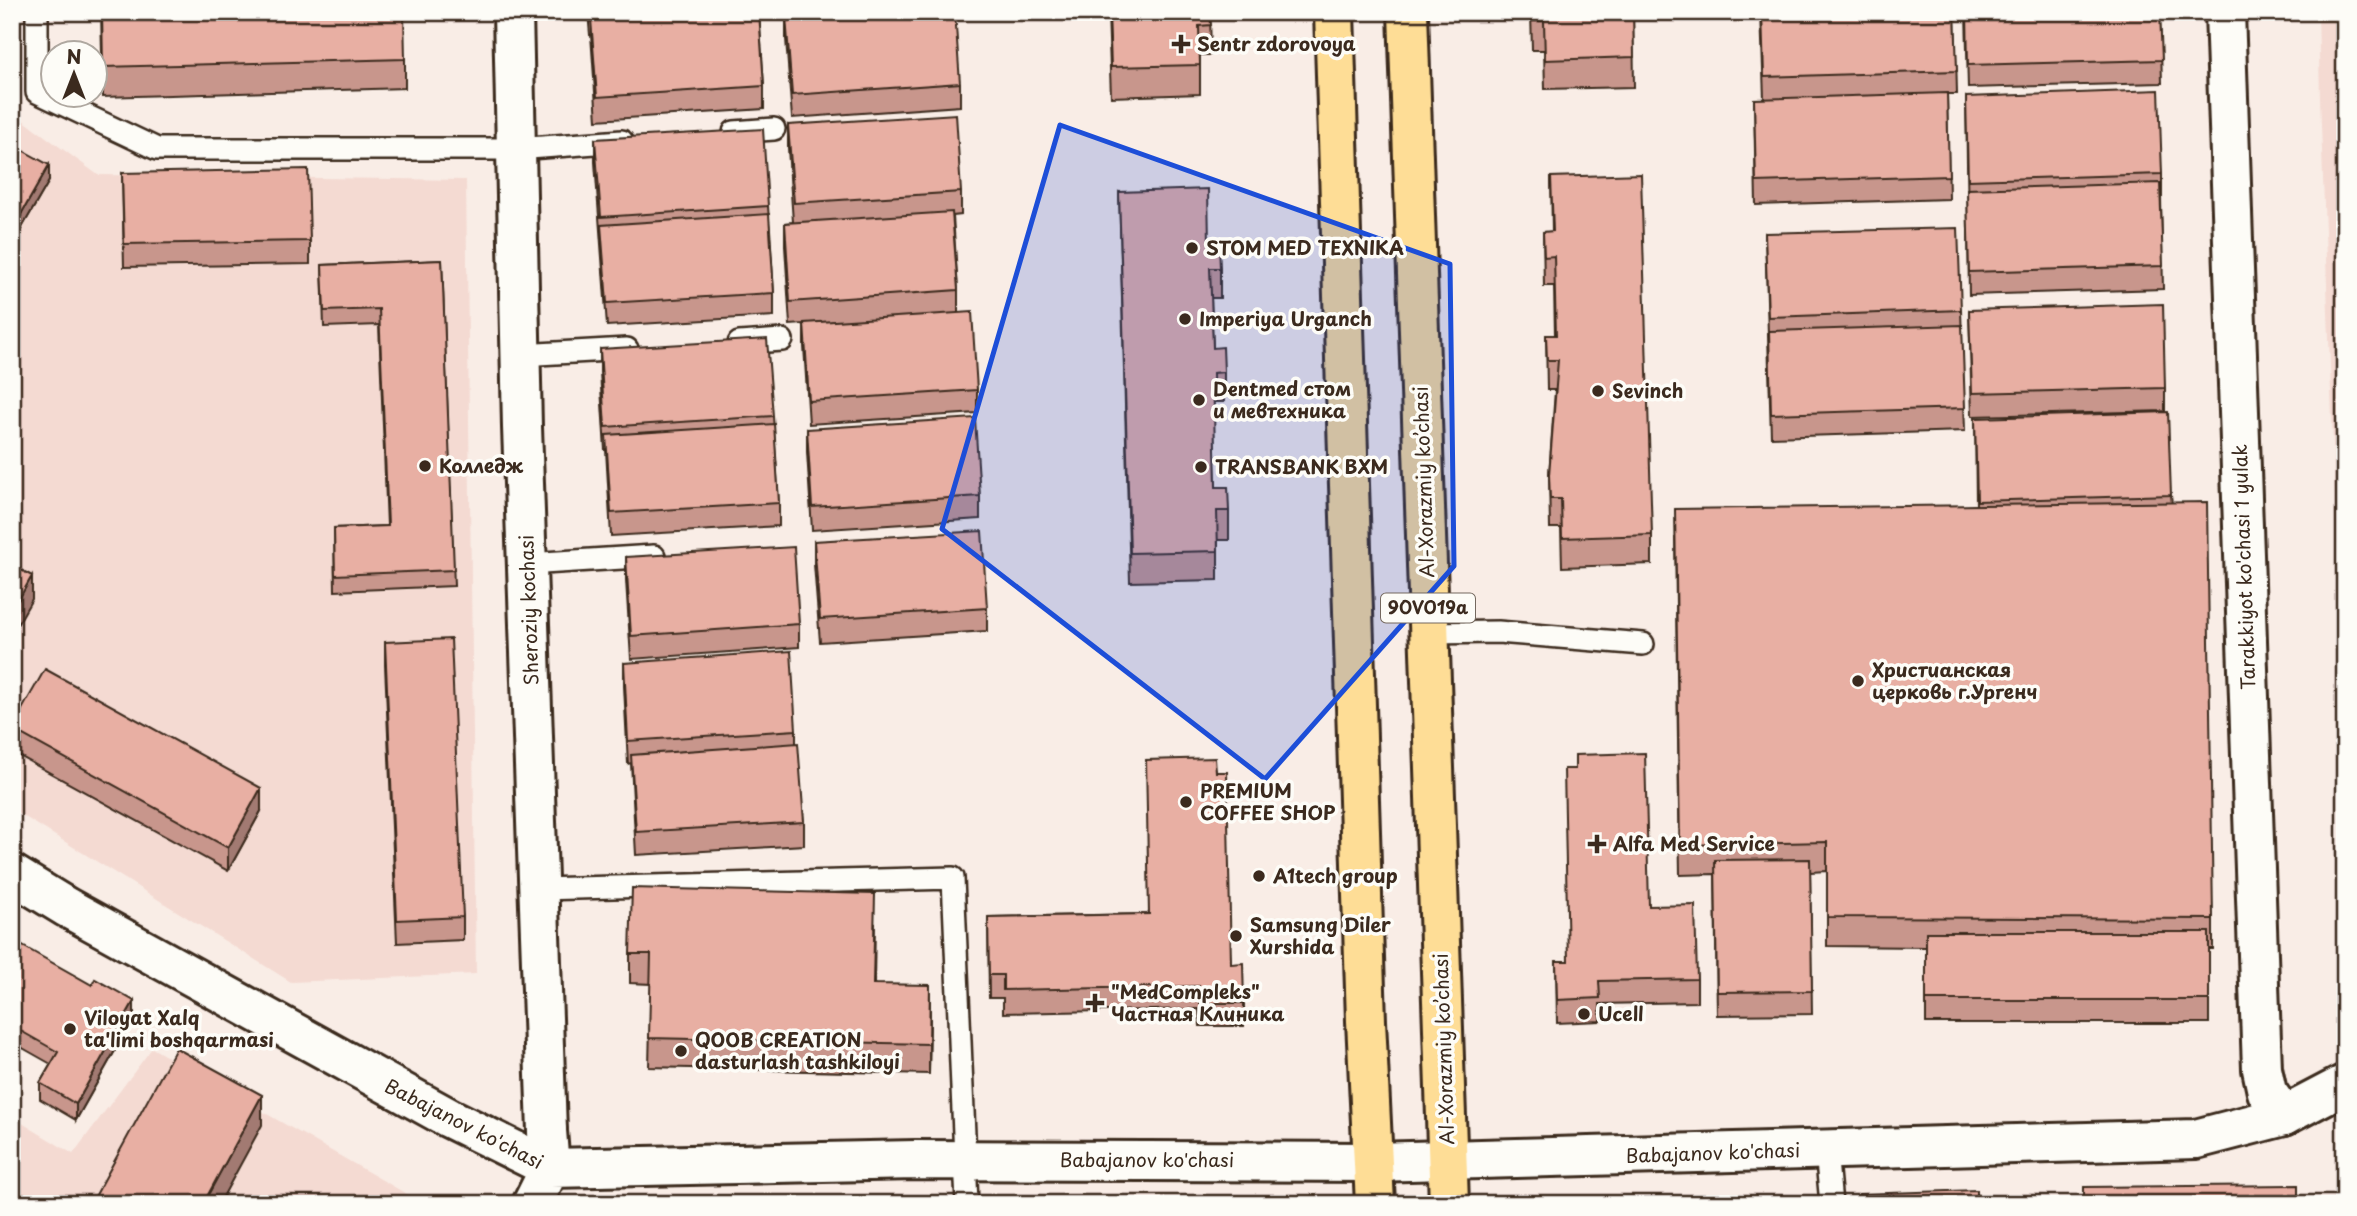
<svg xmlns="http://www.w3.org/2000/svg" width="2357" height="1216" font-family="'Playpen Sans',sans-serif">
<style>
.built{fill:#f4dad2}
.lines{fill:none;stroke-linecap:round;stroke-linejoin:round}
.lane-casing{stroke:#3b2a1e;stroke-width:26}
.street-casing{stroke:#3b2a1e;stroke-width:44}
.secondary-casing{stroke:#3b2a1e;stroke-width:44}
.primary-casing{stroke:#3b2a1e;stroke-width:44}
.lane{stroke:#fdfcf7;stroke-width:21}
.street{stroke:#fdfcf7;stroke-width:38}
.secondary{stroke:#fdfcf7;stroke-width:38}
.primary{stroke:#fedd96;stroke-width:38}
.wall{fill:#c8968c;stroke:#3b2a1e;stroke-width:2}
.shaded-wall{fill:#a27a72;stroke:#3b2a1e;stroke-width:2}
.building{fill:#e8afa3;stroke:#3b2a1e;stroke-width:2}
.marked{fill:#1d4ed8;fill-opacity:0.2;stroke:#1d4ed8;stroke-width:5;stroke-linejoin:round}
.poi-dot{fill:#3b2a1e;stroke:#fdfcf7;stroke-width:2.5}
.labels{text-anchor:middle;stroke-width:7;stroke-linejoin:round;paint-order:stroke}
.shield{fill:#fdfcf7;stroke:#75695f;stroke-width:2}
.shield-label{font-size:18px;font-weight:bold;fill:#3b2a1e}
.poi-label{font-size:19px;font-weight:bold;fill:#3b2a1e;stroke:#fdfcf7;text-anchor:start}
.street-label{font-size:19px;fill:#3b2a1e;stroke:#fdfcf7}
</style>
<rect width="100%" height="100%" fill="#f9ede6"/>
<filter id="ink" filterUnits="userSpaceOnUse"><feTurbulence type="fractalNoise" baseFrequency=".0143" numOctaves="2"/><feDisplacementMap in="SourceGraphic" scale="14" xChannelSelector="R" yChannelSelector="G"/><feConvolveMatrix kernelMatrix="1 2 1 2 8 2 1 2 1" color-interpolation-filters="sRGB"/></filter>
<g filter="url(#ink)">
<path class="built" d="M 2318,12 L 2345,12 L 2345,766 L 2320,98 Z
M 12,112 L 98,175 L 466,180 L 476,974 L 291,982 L 12,809 Z
M 152,1048 L 424,1204 L 12,1204 L 12,1117 L 73,1154 Z"/>
<g class="lines">
<defs>
<path id="lane" d="M 37,12 L 37,92 L 157,149 L 516,149 L 622,141
M 734,132 L 774,129
M 739,343 L 782,340
M 520,355 L 627,349
M 527,564 L 654,556
M 1429,633 L 1498,632 L 1643,644
M 539,889 L 953,878 L 967,1204
M 1826,1150 L 1831,1204"/>
<path id="street" d="M 513,12 L 522,427 L 547,1131
M 2225,12 L 2262,1069 L 2267,1092 L 2284,1116"/>
<path id="secondary" d="M 12,874 L 66,907 L 449,1118 L 550,1168 L 915,1160 L 1374,1162 L 2196,1139 L 2284,1116 L 2345,1084
M 532,1204 L 550,1168 L 547,1131"/>
<path id="primary" d="M 1334,12 L 1366,1021 L 1375,1204
M 1408,12 L 1449,1204"/>
</defs>
<use href="#lane" class="lane-casing"/>
<use href="#street" class="street-casing"/>
<use href="#secondary" class="secondary-casing"/>
<use href="#primary" class="primary-casing"/>
<use href="#lane" class="lane"/>
<use href="#street" class="street"/>
<use href="#secondary" class="secondary"/>
<use href="#primary" class="primary"/>
</g>
<path class="wall" d="M 101,12 L 405,59 L 405,88 L 103,97 Z
M 588,12 L 759,12 L 764,86 L 764,109 L 597,120 L 591,35 L 590,35 Z
M 1108,12 L 1210,12 L 1211,55 L 1200,55 L 1200,94 L 1111,97 Z
M 1531,12 L 1633,12 L 1634,87 L 1545,89 L 1544,50 L 1532,50 Z
M 1761,12 L 1955,12 L 1957,94 L 1947,94 L 1949,199 L 1756,205 L 1754,99 L 1764,99 Z
M 1966,12 L 2160,12 L 2162,83 L 1968,88 Z
M 786,16 L 960,83 L 960,106 L 792,118 L 786,39 Z
M 1966,97 L 2162,174 L 2162,197 L 2161,197 L 2163,289 L 1969,295 Z
M 788,125 L 961,192 L 961,215 L 953,216 L 958,290 L 958,313 L 977,390 L 977,413 L 809,424 L 804,346 L 804,324 L 790,325 L 785,246 L 785,223 L 793,222 L 788,148 Z
M 595,139 L 768,206 L 774,293 L 774,316 L 607,326 L 595,162 Z
M 12,146 L 49,181 L 16,238 L 12,236 Z
M 122,173 L 310,241 L 310,264 L 124,267 Z
M 1551,177 L 1652,535 L 1652,564 L 1562,567 L 1561,528 L 1550,528 L 1549,475 L 1555,390 L 1547,390 L 1546,335 L 1555,335 L 1554,286 L 1544,286 L 1543,232 L 1552,232 Z
M 1119,192 L 1209,244 L 1220,268 L 1220,298 L 1211,298 L 1213,348 L 1224,372 L 1224,402 L 1213,402 L 1216,487 L 1229,511 L 1229,540 L 1218,540 L 1218,580 L 1130,582 Z
M 1765,233 L 1961,310 L 1965,431 L 1771,437 Z
M 442,260 L 454,586 L 335,591 L 334,528 L 387,526 L 379,325 L 324,327 L 322,265 Z
M 1969,310 L 2165,388 L 2165,411 L 1972,416 Z
M 600,349 L 773,416 L 779,503 L 779,526 L 611,536 L 606,450 L 605,450 L 600,372 Z
M 1975,418 L 2171,495 L 2213,919 L 2213,949 L 2209,949 L 2209,1023 L 1926,1023 L 1926,947 L 1827,946 L 1827,871 L 1810,872 L 1812,1014 L 1717,1015 L 1715,874 L 1680,875 L 1675,538 L 1976,505 Z
M 807,429 L 980,496 L 980,519 L 812,530 L 807,452 Z
M 814,541 L 987,608 L 987,631 L 820,642 L 814,564 Z
M 626,557 L 799,624 L 799,647 L 631,659 L 626,580 Z
M 385,642 L 463,917 L 463,940 L 397,943 L 385,665 Z
M 624,663 L 796,730 L 796,743 L 804,822 L 804,845 L 636,855 L 631,763 L 628,764 L 624,686 Z
M 12,727 L 261,811 L 228,871 L 12,752 Z
M 1216,772 L 1231,964 L 1244,1003 L 1244,1026 L 1200,1026 L 1199,1009 L 1003,1013 L 1003,998 L 989,998 L 988,917 L 1148,914 Z
M 1649,906 L 1697,979 L 1697,1002 L 1600,1004 L 1600,1021 L 1557,1023 L 1556,961 L 1568,961 Z
M 875,924 L 874,984 L 930,1014 L 929,1074 L 649,1067 L 651,984 L 630,983 L 630,954 Z
M 12,940 L 134,1017 L 76,1120 L 40,1099 L 40,1083 L 51,1064 L 12,1042 Z"/>
<path class="shaded-wall" d="M 49,165 L 49,181 L 16,238 L 16,223 Z
M 32,576 L 32,599 L 12,634 L 12,611 Z
M 261,788 L 261,811 L 228,871 L 228,848 Z
M 930,985 L 930,1014 L 929,1074 L 929,1044 Z
M 134,1001 L 134,1017 L 76,1120 L 76,1104 Z
M 262,1095 L 262,1125 L 219,1204 L 203,1204 Z"/>
<path class="building" d="M 102,12 L 404,12 L 405,59 L 103,67 Z
M 703,12 L 759,12 L 764,86 L 597,97 L 591,19 Z
M 849,12 L 955,12 L 960,83 L 792,95 L 786,16 Z
M 1109,12 L 1210,12 L 1211,25 L 1199,26 L 1200,65 L 1111,67 Z
M 1532,12 L 1633,12 L 1634,57 L 1545,60 L 1544,21 L 1532,21 Z
M 1762,12 L 1955,12 L 1957,71 L 1764,77 Z
M 1967,12 L 2160,12 L 2162,60 L 1968,65 Z
M 2159,90 L 2162,174 L 1968,180 L 1966,97 Z
M 1947,93 L 1949,176 L 1756,182 L 1754,99 Z
M 956,114 L 961,192 L 794,203 L 788,125 Z
M 763,129 L 768,206 L 601,217 L 595,139 Z
M 13,145 L 49,165 L 16,223 L 12,220 Z
M 308,169 L 310,241 L 124,244 L 122,173 Z
M 1641,174 L 1652,535 L 1562,538 L 1561,499 L 1550,499 L 1549,475 L 1558,360 L 1547,360 L 1546,335 L 1556,335 L 1554,256 L 1544,257 L 1543,232 L 1553,231 L 1551,177 Z
M 2160,183 L 2163,266 L 1969,272 L 1967,189 Z
M 1208,189 L 1209,244 L 1219,244 L 1220,268 L 1210,268 L 1213,348 L 1223,347 L 1224,372 L 1213,373 L 1216,487 L 1228,487 L 1229,511 L 1217,511 L 1218,551 L 1130,553 L 1119,192 Z
M 952,212 L 958,290 L 790,302 L 785,223 Z
M 769,214 L 774,293 L 607,303 L 601,225 Z
M 1958,228 L 1961,310 L 1768,317 L 1765,233 Z
M 442,260 L 454,570 L 335,575 L 334,528 L 388,526 L 379,309 L 324,311 L 322,265 Z
M 2163,304 L 2165,388 L 1972,393 L 1969,310 Z
M 972,312 L 977,390 L 809,401 L 804,323 Z
M 1962,325 L 1965,408 L 1771,414 L 1769,331 Z
M 767,339 L 773,416 L 605,427 L 600,349 Z
M 2168,412 L 2171,495 L 1977,501 L 1975,418 Z
M 975,418 L 980,496 L 812,507 L 807,429 Z
M 774,424 L 779,503 L 611,513 L 606,435 Z
M 2207,502 L 2213,919 L 1827,917 L 1827,842 L 1680,845 L 1675,509 Z
M 982,531 L 987,608 L 820,619 L 814,541 Z
M 794,547 L 799,624 L 631,636 L 626,557 Z
M 12,565 L 32,576 L 12,611 Z
M 451,639 L 463,917 L 397,920 L 385,642 Z
M 791,651 L 796,730 L 628,741 L 624,663 Z
M 45,669 L 261,788 L 228,848 L 12,729 L 12,727 Z
M 798,743 L 804,822 L 636,832 L 631,755 Z
M 1645,753 L 1649,906 L 1695,905 L 1697,979 L 1599,981 L 1600,998 L 1557,1000 L 1556,961 L 1568,961 L 1564,769 L 1575,769 L 1575,755 Z
M 1215,758 L 1216,772 L 1227,772 L 1231,964 L 1243,963 L 1244,1003 L 1200,1003 L 1199,986 L 1003,990 L 1003,975 L 989,975 L 988,917 L 1149,914 L 1146,760 Z
M 1810,859 L 1812,991 L 1717,992 L 1715,860 Z
M 632,888 L 875,894 L 873,984 L 930,985 L 929,1044 L 649,1038 L 651,954 L 630,954 Z
M 1926,932 L 2209,932 L 2209,1000 L 1926,1000 Z
M 12,940 L 92,985 L 95,979 L 134,1001 L 76,1104 L 40,1083 L 58,1052 L 12,1026 Z
M 176,1048 L 262,1095 L 203,1204 L 91,1204 Z
M 2298,1185 L 2298,1204 L 2084,1204 L 2084,1187 Z
M 1977,1190 L 1977,1204 L 1859,1204 L 1859,1194 Z"/>
</g>
<path class="marked" d="M 1060,125 L 1450,264 L 1454,566 L 1265,779 L 942,529 Z"/>
<g class="poi-dot">
<path d="M1177.5 33.5h7v7h7v7h-7v7h-7v-7h-7v-7h7z"/>
<circle cx="1192" cy="248" r="7"/>
<circle cx="1185" cy="319" r="7"/>
<circle cx="1598" cy="391" r="7"/>
<circle cx="1199" cy="400" r="7"/>
<circle cx="425" cy="466" r="7"/>
<circle cx="1201" cy="467" r="7"/>
<circle cx="1858" cy="681" r="7"/>
<circle cx="1186" cy="802" r="7"/>
<path d="M1593.5 833.5h7v7h7v7h-7v7h-7v-7h-7v-7h7z"/>
<circle cx="1259" cy="876" r="7"/>
<circle cx="1236" cy="936" r="7"/>
<path d="M1091.5 992.5h7v7h7v7h-7v7h-7v-7h-7v-7h7z"/>
<circle cx="1584" cy="1014" r="7"/>
<circle cx="70" cy="1029" r="7"/>
<circle cx="681" cy="1051" r="7"/>
</g>
<g class="labels">
<rect class="shield" x="1381" y="593.5" width="94" height="29" rx="5"/>
<g class="shield-label">
<text x="1428" y="614">90V019a</text>
</g>
<g class="poi-label">
<text x="1197" y="51">Sentr zdorovoya</text>
<text x="1206" y="255">STOM MED TEXNIKA</text>
<text x="1199" y="326">Imperiya Urganch</text>
<text x="1213" y="396">Dentmed стом<tspan x="1213" dy="22">и мевтехника</tspan></text>
<text x="1612" y="398">Sevinch</text>
<text x="439" y="473">Колледж</text>
<text x="1215" y="474">TRANSBANK BXM</text>
<text x="1872" y="677">Христианская<tspan x="1872" dy="22">церковь г.Ургенч</tspan></text>
<text x="1200" y="798">PREMIUM<tspan x="1200" dy="22">COFFEE SHOP</tspan></text>
<text x="1613" y="851">Alfa Med Service</text>
<text x="1273" y="883">A1tech group</text>
<text x="1250" y="932">Samsung Diler<tspan x="1250" dy="22">Xurshida</tspan></text>
<text x="1111" y="999">"MedCompleks"<tspan x="1111" dy="22">Частная Клиника</tspan></text>
<text x="1598" y="1021">Ucell</text>
<text x="84" y="1025">Viloyat Xalq<tspan x="84" dy="22">ta'limi boshqarmasi</tspan></text>
<text x="695" y="1047">QOOB CREATION<tspan x="695" dy="22">dasturlash tashkiloyi</tspan></text>
</g>
<g class="street-label">
<text transform="translate(1424 482) rotate(-92)" y="7">Al-Xorazmiy ko’chasi</text>
<text transform="translate(2244 567) rotate(-92)" y="7">Tarakkiyot ko'chasi 1 yulak</text>
<text transform="translate(529 610) rotate(-92)" y="7">Sheroziy kochasi</text>
<text transform="translate(1444 1049) rotate(-92)" y="7">Al-Xorazmiy ko’chasi</text>
<text transform="translate(464 1124) rotate(27)" y="7">Babajanov ko'chasi</text>
<text transform="translate(1713 1153) rotate(-2)" y="7">Babajanov ko'chasi</text>
<text x="1147" y="1167">Babajanov ko'chasi</text>
</g>
</g>
<rect width="2357" height="1216" fill="none" stroke="#fdfcf7" stroke-width="42"/>
<rect x="21" y="21" width="2315" height="1174" fill="none" stroke="#3b2a1e" stroke-width="2.5" filter="url(#ink)"/>
<g transform="translate(74 74)"><circle r="33" fill="#fdfcf7" stroke="#afa8a0" stroke-width="2"/>
<path d="M0-5L12 26L0 18L-12 26Z" fill="#3b2a1e"/>
<text y="-10" font-size="19" font-weight="bold" text-anchor="middle" fill="#3b2a1e">N</text>
</g>
</svg>
